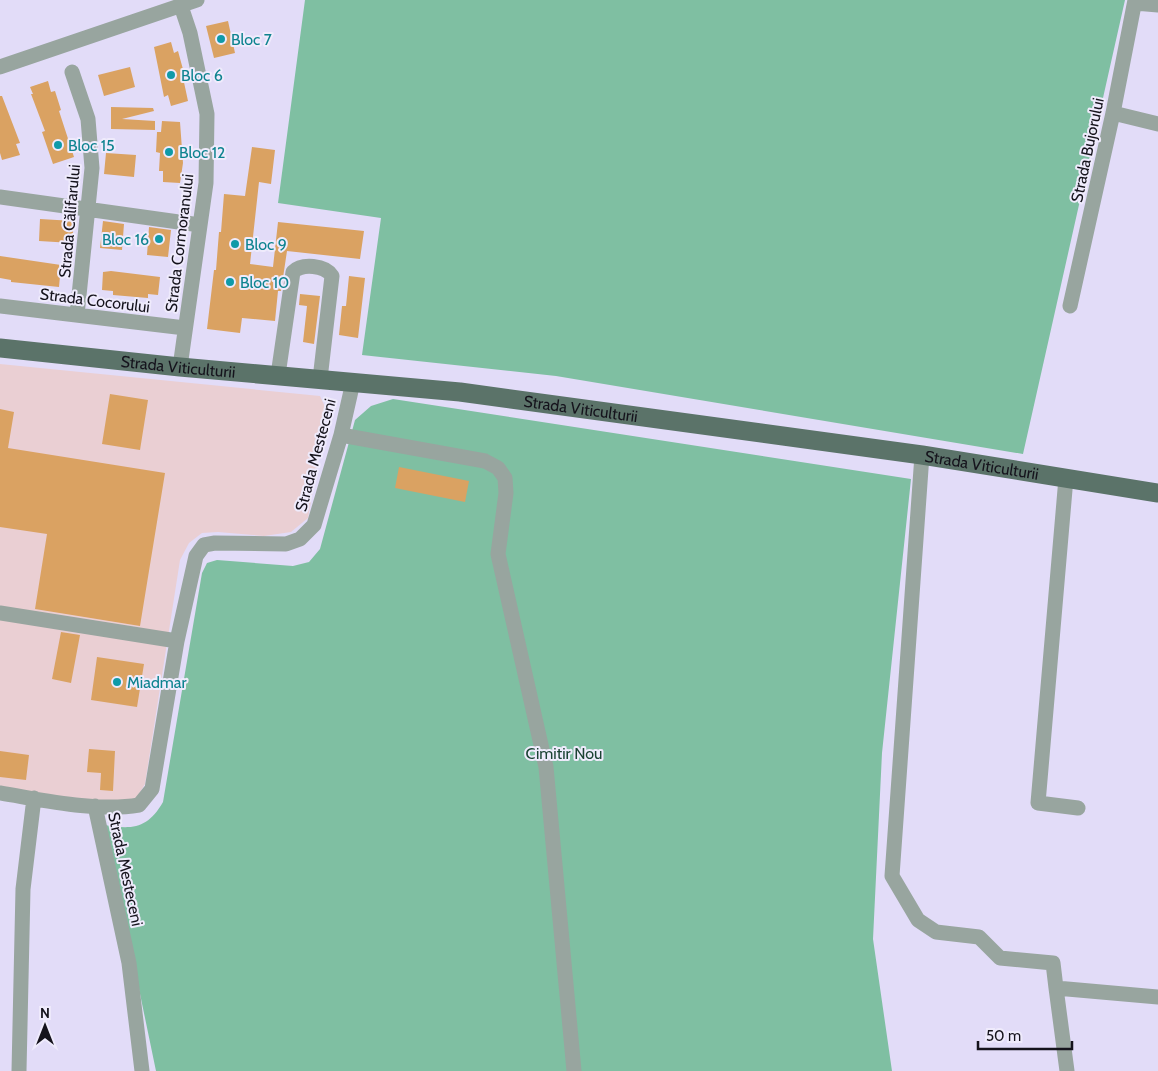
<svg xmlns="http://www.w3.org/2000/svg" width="1158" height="1071" font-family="Cabin,sans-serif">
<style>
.industrial{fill:#eacfd3}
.green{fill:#7fbfa2}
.building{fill:#daa262}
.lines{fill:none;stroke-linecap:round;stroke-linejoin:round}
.minor{stroke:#98a59f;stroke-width:15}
.major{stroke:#5b7369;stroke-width:19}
.culture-dot{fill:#0f9aa8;stroke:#efebfc;stroke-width:2}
.labels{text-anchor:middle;stroke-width:4;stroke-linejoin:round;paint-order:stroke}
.culture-label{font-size:16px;fill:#0d838f;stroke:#efebfc;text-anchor:start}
.street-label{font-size:16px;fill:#15131c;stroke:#efebfc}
.park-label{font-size:16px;fill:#1b4333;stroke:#efebfc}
</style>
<rect width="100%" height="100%" fill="#e2dcf8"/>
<path class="industrial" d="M 0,364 L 320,396 L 327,411 L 308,518 L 291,532 L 264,536 L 218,532 L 202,533 L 189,543 L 180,560 L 145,784 L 134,802 L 121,805 L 0,788 Z"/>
<path class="green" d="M 305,0 L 1125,0 L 1023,454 L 556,376 L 362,355 L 381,218 L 278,203 Z
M 393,399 L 911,479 L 882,753 L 873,939 L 892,1071 L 156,1071 L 105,825 C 133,830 148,828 163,802 L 202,573 L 207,563 L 217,560 L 293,566 L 309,562 L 320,549 L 355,420 L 371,406 Z"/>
<path class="building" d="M 228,21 L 235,53 L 214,58 L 206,26 Z
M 171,42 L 174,53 L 178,51 L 184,73 L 182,73 L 188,101 L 171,106 L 168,95 L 164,97 L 154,47 Z
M 130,67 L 135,87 L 104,96 L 98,75 Z
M 48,81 L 51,92 L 55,91 L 61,110 L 59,111 L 74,157 L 53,164 L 42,132 L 45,131 L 31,94 L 33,94 L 30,87 Z
M 0,96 L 2,96 L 20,143 L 16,144 L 20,155 L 2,160 L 0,153 Z
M 111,107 L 153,108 L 154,111 L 122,119 L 155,121 L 155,130 L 111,129 Z
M 162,121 L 180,122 L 183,163 L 180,183 L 163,182 L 163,171 L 159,171 L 160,153 L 156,152 L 157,132 L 161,132 Z
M 252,147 L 275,150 L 271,184 L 259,182 L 250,264 L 273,267 L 278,222 L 364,231 L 360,259 L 287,251 L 281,291 L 278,291 L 275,321 L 242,318 L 240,333 L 207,329 L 214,270 L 216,270 L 219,232 L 221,232 L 224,194 L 245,196 Z
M 106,153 L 136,155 L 134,177 L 104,174 Z
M 40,219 L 74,221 L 72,243 L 39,241 Z
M 103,221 L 124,224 L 122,250 L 100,248 Z
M 149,227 L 171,230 L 168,257 L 147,255 Z
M 0,256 L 61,265 L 59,287 L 11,282 L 11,280 L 0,278 Z
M 111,271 L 160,277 L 158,295 L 148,294 L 148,298 L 113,295 L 113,291 L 102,290 L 103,272 Z
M 349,276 L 365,278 L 358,338 L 339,335 L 342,306 L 346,306 Z
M 300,294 L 320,296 L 314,344 L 303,342 L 307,306 L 299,305 Z
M 110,394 L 148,400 L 140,450 L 102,444 Z
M 0,409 L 14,412 L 8,448 L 165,473 L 140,626 L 35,609 L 47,534 L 0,527 Z
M 399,467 L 469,481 L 465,502 L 395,488 Z
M 61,632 L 80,635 L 71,683 L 52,679 Z
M 97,657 L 144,664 L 137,707 L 91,700 Z
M 89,749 L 115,751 L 113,791 L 100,790 L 101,773 L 87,772 Z
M 0,751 L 29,755 L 26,780 L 0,777 Z"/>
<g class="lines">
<path class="minor" d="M 1135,3 L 1158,5
M 0,67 L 197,0
M 72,72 L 88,119 L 92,168 L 77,315
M 1113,113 L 1158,124
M 0,197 L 200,225
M 0,306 L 185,328
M 1070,306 L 1113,113 L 1135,0
M 180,367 L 206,183 L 207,114 L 190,33 L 181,6
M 278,375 L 293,272 C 302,263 325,265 332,276 L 320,379
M 341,435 L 485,461 L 498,468 L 505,478 L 506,493 L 498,554 L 546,767 L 574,1071
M 922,455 L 892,876 L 918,920 L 936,932 L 979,937 L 1000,958 L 1053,963 L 1056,988
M 1066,478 L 1038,803 L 1078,808
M 0,613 L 177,641
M 0,793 C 43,800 96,812 139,805 L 152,789 L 177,641 L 196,556 L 204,545 L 215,543 L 286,544 L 300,539 L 314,525 L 341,435 L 353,382
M 95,806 L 129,963 L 142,1071
M 19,1071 L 23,889 L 34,798
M 1067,1071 L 1056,988 L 1158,997"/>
<path class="major" id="s1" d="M 0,348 L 180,367 L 460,392 L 922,455 L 1158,493"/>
</g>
<g class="culture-dot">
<circle cx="221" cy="39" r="5"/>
<circle cx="171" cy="75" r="5"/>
<circle cx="58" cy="145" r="5"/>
<circle cx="169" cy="152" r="5"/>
<circle cx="159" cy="239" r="5"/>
<circle cx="235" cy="244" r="5"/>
<circle cx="230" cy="282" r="5"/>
<circle cx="117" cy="682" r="5"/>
</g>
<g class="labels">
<g class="culture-label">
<text x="231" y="45">Bloc 7</text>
<text x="181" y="81">Bloc 6</text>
<text x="68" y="151">Bloc 15</text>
<text x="179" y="158">Bloc 12</text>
<text x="149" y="245" text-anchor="end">Bloc 16</text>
<text x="245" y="250">Bloc 9</text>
<text x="240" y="288">Bloc 10</text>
<text x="127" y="688">Miadmar</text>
</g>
<g class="street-label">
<text transform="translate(1087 150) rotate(-78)" y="6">Strada Bujorului</text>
<text transform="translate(69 221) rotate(-85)" y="6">Strada Călifarului</text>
<text transform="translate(179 243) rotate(-83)" y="6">Strada Cormoranului</text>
<text transform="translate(95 300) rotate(7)" y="6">Strada Cocorului</text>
<text dy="6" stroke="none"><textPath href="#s1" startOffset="179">Strada Viticulturii</textPath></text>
<text dy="6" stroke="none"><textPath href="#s1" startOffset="584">Strada Viticulturii</textPath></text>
<text transform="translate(315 455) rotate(-75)" y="6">Strada Mesteceni</text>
<text dy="6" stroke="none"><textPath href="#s1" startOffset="989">Strada Viticulturii</textPath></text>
<text transform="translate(126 869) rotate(78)" y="6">Strada Mesteceni</text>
</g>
<g class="park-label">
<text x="564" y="759">Cimitir Nou</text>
</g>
</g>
<g transform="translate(45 1026)" stroke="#efebfc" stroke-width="4" paint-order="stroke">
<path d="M0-4L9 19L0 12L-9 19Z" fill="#15131c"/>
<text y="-8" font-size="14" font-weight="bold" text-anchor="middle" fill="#15131c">N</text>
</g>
<path d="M978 1041v8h94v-8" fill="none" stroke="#15131c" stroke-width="2.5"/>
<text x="986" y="1041" font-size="15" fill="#15131c" stroke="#efebfc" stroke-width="4" paint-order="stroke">50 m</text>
</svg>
